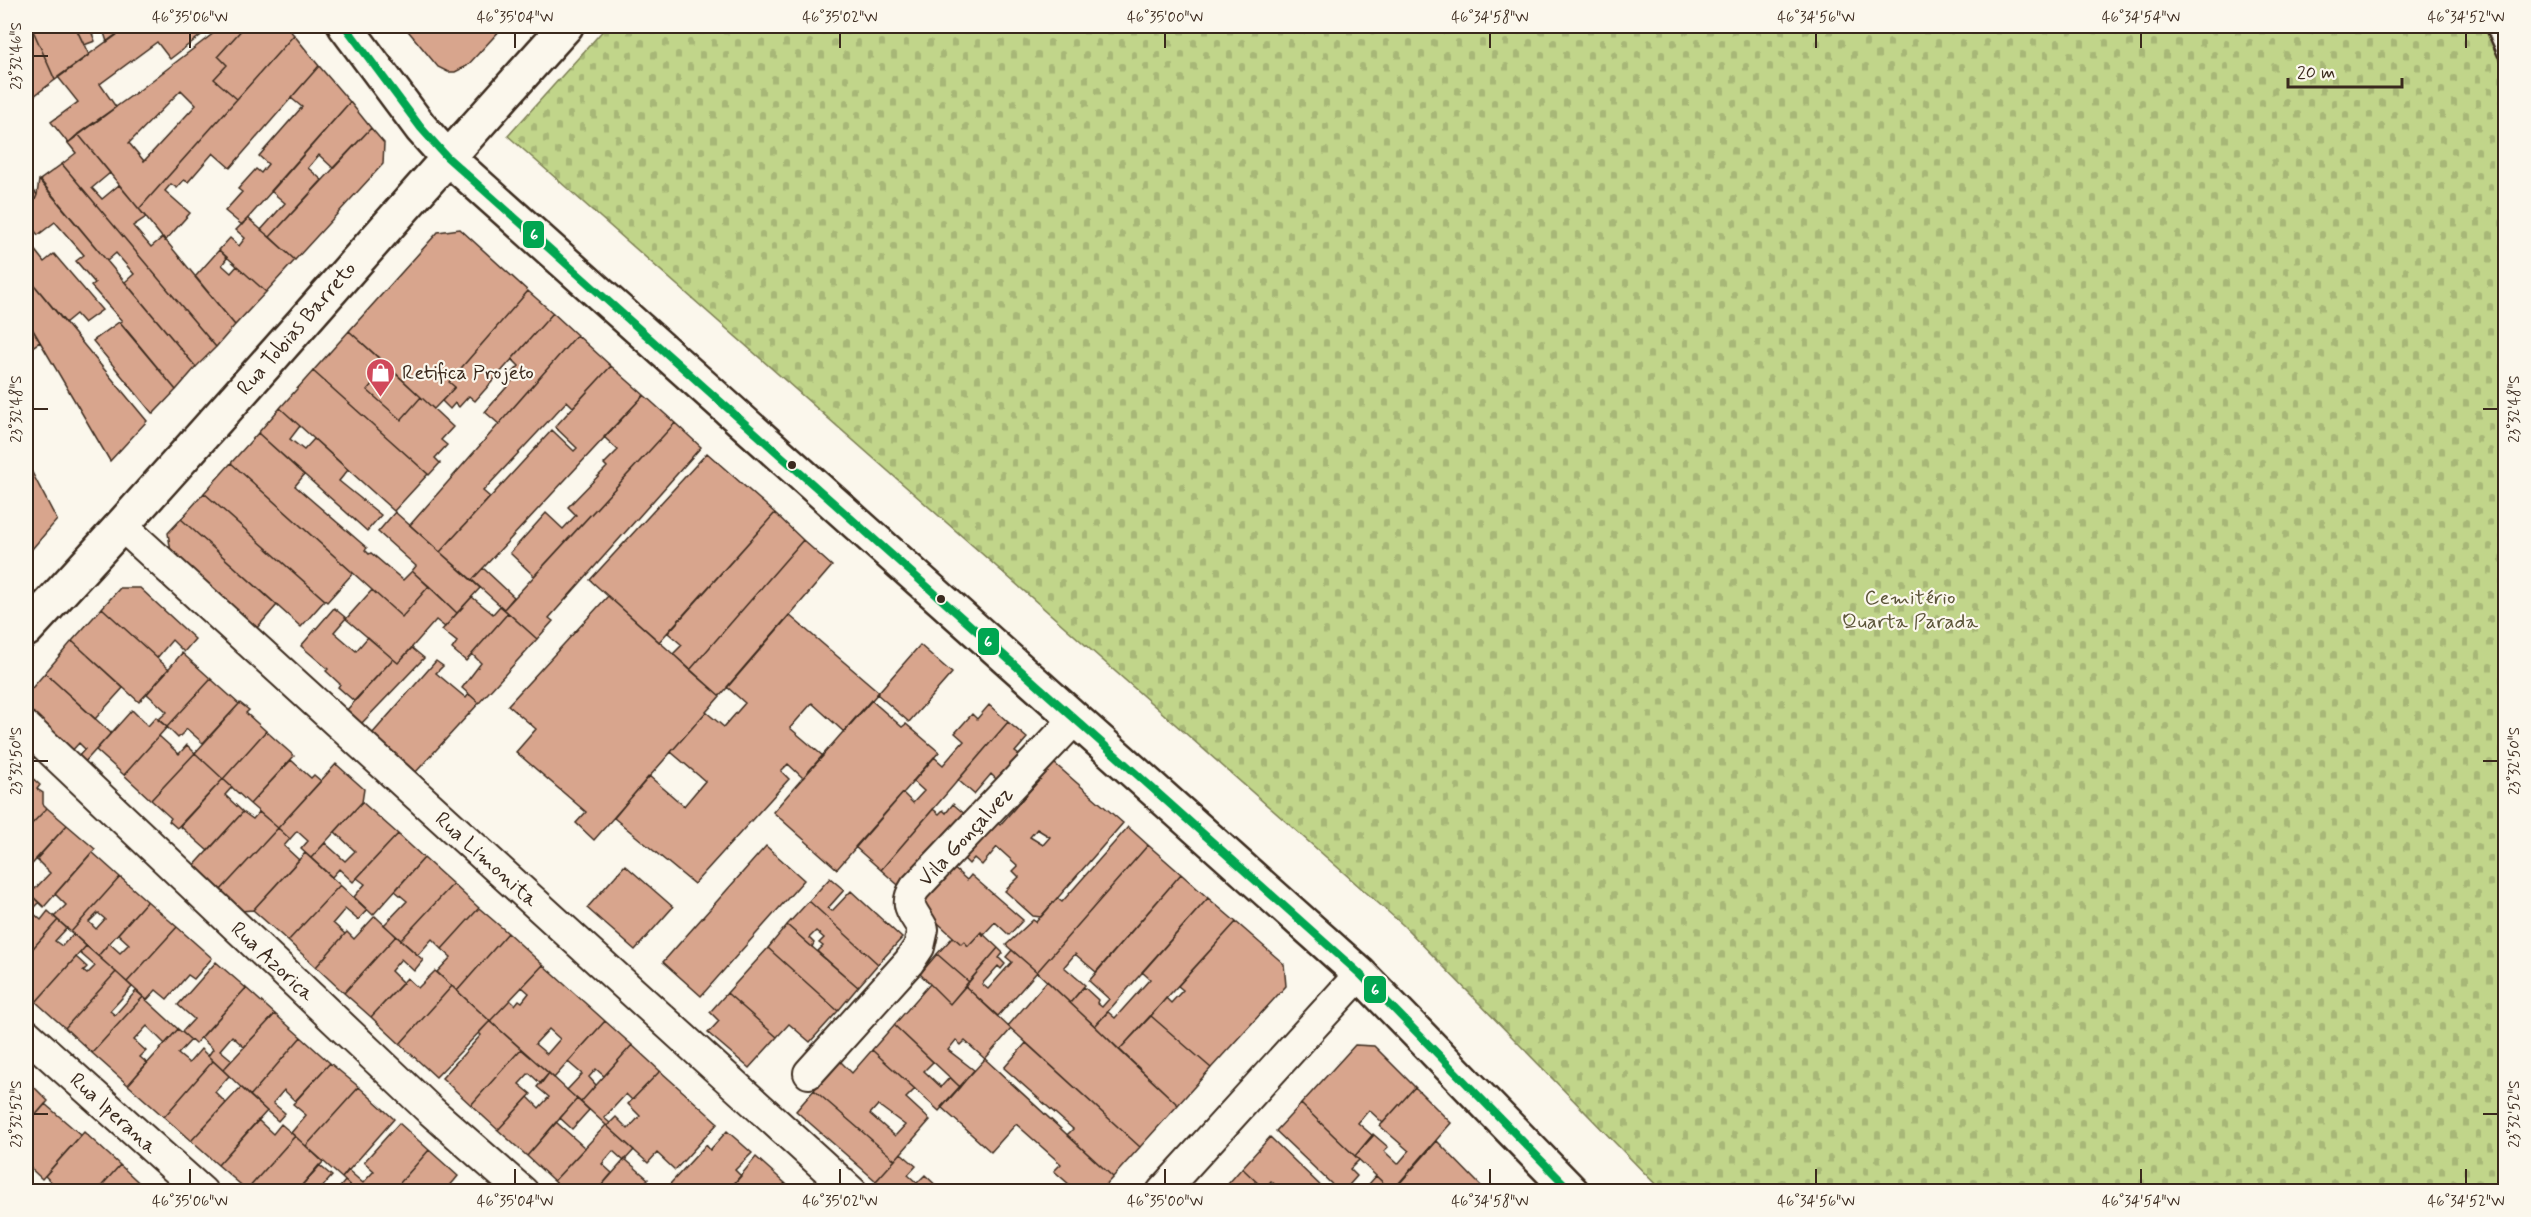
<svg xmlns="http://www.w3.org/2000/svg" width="2531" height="1217" font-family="Mynerve,sans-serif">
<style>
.cemetery{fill:url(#cemetery-stones);stroke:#7e8054;stroke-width:1.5}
.building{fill:#d8a58d;stroke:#3b2a1e;stroke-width:1.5;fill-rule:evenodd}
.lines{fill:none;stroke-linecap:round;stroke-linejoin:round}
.lane-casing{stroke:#3b2a1e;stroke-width:20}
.street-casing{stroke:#3b2a1e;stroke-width:34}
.secondary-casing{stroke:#3b2a1e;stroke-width:38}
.lane{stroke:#fbf7ec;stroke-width:15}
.street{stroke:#fbf7ec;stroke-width:30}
.secondary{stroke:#fbf7ec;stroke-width:33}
.bus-1-casing{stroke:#fbf7ec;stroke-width:12}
.bus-1{stroke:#00a651;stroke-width:8}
.ticks{fill:none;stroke:#3b2a1e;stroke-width:2}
.bus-dot{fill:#3b2a1e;stroke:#fbf7ec;stroke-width:2}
.labels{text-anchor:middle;stroke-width:4.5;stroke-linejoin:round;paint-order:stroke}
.street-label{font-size:21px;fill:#3b2a1e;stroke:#fbf7ec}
.poi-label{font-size:21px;fill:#3b2a1e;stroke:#fbf7ec;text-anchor:start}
.park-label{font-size:21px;fill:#5c5539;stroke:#fbf7ec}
.line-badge{stroke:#fbf7ec;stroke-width:2}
.badge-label{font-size:16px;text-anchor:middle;font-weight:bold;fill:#fff}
.neatline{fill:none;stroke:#3b2a1e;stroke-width:2}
.ticks-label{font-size:15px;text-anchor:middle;fill:#3b2a1e}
</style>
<defs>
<pattern id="cemetery-stones" width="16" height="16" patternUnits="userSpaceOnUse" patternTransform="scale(1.5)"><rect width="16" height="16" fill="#c1d58a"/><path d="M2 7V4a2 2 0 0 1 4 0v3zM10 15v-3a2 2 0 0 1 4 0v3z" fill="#a7b777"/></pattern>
</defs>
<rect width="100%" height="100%" fill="#fbf7ec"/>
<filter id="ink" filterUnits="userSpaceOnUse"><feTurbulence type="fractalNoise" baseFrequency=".0167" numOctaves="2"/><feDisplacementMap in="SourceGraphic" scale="12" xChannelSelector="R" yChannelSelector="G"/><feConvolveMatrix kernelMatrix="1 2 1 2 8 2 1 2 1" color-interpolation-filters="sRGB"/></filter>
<g filter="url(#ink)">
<path class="cemetery" d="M 607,26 L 2505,26 L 2505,1191 L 1662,1191 L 1403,925 L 508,136 Z"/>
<path class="building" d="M 26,26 L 31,26 L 55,80 L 26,102 L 26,81 L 30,79 L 26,66 Z
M 31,26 L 75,26 L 89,55 L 55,80 Z
M 75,26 L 89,26 L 95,41 L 84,45 Z
M 102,26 L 129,26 L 107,42 Z
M 128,26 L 213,26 L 170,59 L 157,42 L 100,84 L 116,107 L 68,143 L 51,122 L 78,102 L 58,77 Z
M 223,26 L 245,26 L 218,56 L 227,65 L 214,79 L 237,99 L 139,209 L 78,134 L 141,89 ZM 181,90 L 196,105 L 144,161 L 129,143 Z
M 245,26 L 286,26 L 294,35 L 237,99 L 214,79 L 227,65 L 218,56 Z
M 404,26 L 504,26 L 467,66 L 455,72 L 448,72 L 438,67 Z
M 294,35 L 319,66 L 230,168 L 213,153 L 188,182 L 184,180 L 177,188 L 171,184 L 165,191 L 190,213 L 165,241 L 139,209 Z
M 319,66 L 350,102 L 242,225 L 225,211 L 242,192 L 238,189 L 256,169 L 261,173 L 268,164 L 259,156 L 302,107 L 291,98 Z
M 350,102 L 371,128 L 333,168 L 319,155 L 308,168 L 322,180 L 270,237 L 261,230 L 285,203 L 271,191 Z
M 371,128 L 384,143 L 383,164 L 295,260 L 270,237 Z
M 78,134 L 110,173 L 92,188 L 102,199 L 119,185 L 146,217 L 133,226 L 151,247 L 163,237 L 235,325 L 216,347 L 62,164 L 76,153 L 68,143 Z
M 62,164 L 216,347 L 196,367 L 125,282 L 134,274 L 116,253 L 107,261 L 40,180 Z
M 26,179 L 37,195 L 26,221 Z
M 39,180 L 196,367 L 176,390 L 120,322 L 122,321 L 91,286 L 95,283 L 76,261 L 84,255 L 55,222 L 38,235 L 26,220 L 37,195 Z
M 248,218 L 295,260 L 266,292 L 219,250 L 230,238 L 239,246 L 245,238 L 236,230 Z
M 460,229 L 528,291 L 449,382 L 455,387 L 434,409 L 349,331 L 438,232 Z
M 26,239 L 44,262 L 54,254 L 102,310 L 84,323 L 76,314 L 65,323 L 26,275 Z
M 219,250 L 227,258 L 222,265 L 231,273 L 237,266 L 266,292 L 235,325 L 195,277 Z
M 26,275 L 147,421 L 110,461 L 26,318 Z
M 528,291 L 553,313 L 475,401 L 469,396 L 459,407 L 455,403 L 450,409 L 442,401 L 455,387 L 449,382 Z
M 553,313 L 577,335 L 499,424 L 485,412 L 512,381 L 508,378 L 519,366 L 512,359 Z
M 26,318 L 40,342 L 26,351 Z
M 119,322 L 176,390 L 153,414 L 93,341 Z
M 349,331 L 388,366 L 367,390 L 401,420 L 421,397 L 453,427 L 441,440 L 447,445 L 435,458 L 440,463 L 429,475 L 313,371 Z
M 577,335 L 611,366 L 573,407 L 567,401 L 483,491 L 490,497 L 440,552 L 410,525 Z
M 388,366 L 421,397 L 401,420 L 367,390 Z
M 611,366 L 644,395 L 472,580 L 440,552 L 552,430 L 574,451 L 577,448 L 555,427 Z
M 313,371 L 428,474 L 394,511 L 280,408 Z
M 644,395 L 675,423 L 534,576 L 510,553 L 546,513 L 563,529 L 576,515 L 568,507 L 607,467 L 604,464 L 618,450 L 604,437 Z
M 280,408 L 300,426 L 290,439 L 304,450 L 314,439 L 348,470 L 339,481 L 381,515 L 367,531 L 258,433 Z
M 675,423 L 701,447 L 549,618 L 553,621 L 537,639 L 504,609 Z
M 258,433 L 304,475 L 295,486 L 367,548 L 365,550 L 369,554 L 371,553 L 403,580 L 412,571 L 429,586 L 402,617 L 231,463 Z
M 707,453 L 775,513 L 659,642 L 590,580 Z
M 26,461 L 57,520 L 26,556 Z
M 231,463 L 353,573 L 327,602 L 204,493 Z
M 204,493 L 325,600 L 301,627 L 181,519 Z
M 395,512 L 480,588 L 457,613 L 412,571 L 416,566 L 378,532 Z
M 775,513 L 803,540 L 690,670 L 673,654 L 682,645 L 668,633 Z
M 181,519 L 277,605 L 256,629 L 171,552 L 168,533 Z
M 803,540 L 832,566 L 720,696 L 690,670 Z
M 483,568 L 514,597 L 504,609 L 472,580 Z
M 429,586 L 457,613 L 445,627 L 436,620 L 398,663 L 346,619 L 372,590 L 402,617 Z
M 120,588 L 140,588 L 195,639 L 184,652 L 172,640 L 157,658 L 102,608 Z
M 608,596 L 720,696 L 594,840 L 576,823 L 586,812 L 516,752 L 536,729 L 508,705 Z
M 472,597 L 493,614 L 500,606 L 508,613 L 466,661 L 452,649 L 457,642 L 442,630 Z
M 102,608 L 169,669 L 139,702 L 72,641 Z
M 334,608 L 346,618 L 334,632 L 356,651 L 368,637 L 393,659 L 354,701 L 338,687 L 340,684 L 326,671 L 328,669 L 301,646 Z
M 508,613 L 537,639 L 479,703 L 462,688 L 481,663 L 472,654 Z
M 789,615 L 879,692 L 844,732 L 812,703 L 790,728 L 823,756 L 803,778 L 788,764 L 781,771 L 789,779 L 694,884 L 614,818 L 649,776 L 684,806 L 705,781 L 671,752 L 706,712 L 724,727 L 745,703 L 727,687 Z
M 72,641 L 123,688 L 95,719 L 45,673 Z
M 920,645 L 952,673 L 909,722 L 877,694 Z
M 412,648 L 424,658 L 361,724 L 346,711 L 393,659 L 398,663 Z
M 182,653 L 211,679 L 167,727 L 158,720 L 167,712 L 147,694 Z
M 436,661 L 443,666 L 436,673 L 466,698 L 469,694 L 479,703 L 415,773 L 372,734 Z
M 45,673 L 111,733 L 82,765 L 75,760 L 85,749 L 79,743 L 69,754 L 26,715 L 26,695 Z
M 211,679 L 239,704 L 203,743 L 187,729 L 178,738 L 167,727 Z
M 871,700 L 902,727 L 906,724 L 939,752 L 837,869 L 773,812 Z
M 240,703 L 249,710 L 246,713 L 266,731 L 223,779 L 195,753 Z
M 989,705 L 1008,722 L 881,870 L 855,847 L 903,793 L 913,803 L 924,791 L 913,781 L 934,757 L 943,765 L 964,741 L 955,733 L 972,714 L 977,719 Z
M 132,710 L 148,726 L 156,717 L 167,727 L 124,775 L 96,750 Z
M 1008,722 L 1027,738 L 1015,752 L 1019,755 L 998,781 L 991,774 L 974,794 L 958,780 Z
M 266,731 L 294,756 L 250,804 L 223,779 Z
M 159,736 L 179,754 L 187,745 L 195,753 L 151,800 L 124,775 Z
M 195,753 L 223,779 L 177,828 L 169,821 L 171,818 L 151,800 Z
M 291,760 L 311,778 L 314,775 L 321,781 L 278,828 L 250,804 Z
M 1054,763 L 1123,823 L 1041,917 L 1033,916 L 1005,891 L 1019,877 L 1013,871 L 1018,866 L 997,847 L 982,865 L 974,858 L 969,864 L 961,856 L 994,819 L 1000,825 ZM 1037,829 L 1050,837 L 1043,845 L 1030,837 Z
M 336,764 L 364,789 L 362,802 L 311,858 L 301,849 L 308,841 L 297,831 L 290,839 L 278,828 Z
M 26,772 L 40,785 L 37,789 L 43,793 L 43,804 L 47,808 L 26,830 Z
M 223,779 L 232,787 L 225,795 L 243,812 L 208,851 L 180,826 Z
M 362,802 L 398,834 L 353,882 L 339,869 L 332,877 L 311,858 L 325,843 L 345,861 L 355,851 L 335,832 Z
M 953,804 L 967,816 L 905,891 L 881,870 L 933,809 L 939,814 L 943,810 L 946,813 Z
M 47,808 L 67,825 L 26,871 L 26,830 Z
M 243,812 L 253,819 L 259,812 L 278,828 L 219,892 L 192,868 Z
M 67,825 L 95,849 L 44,907 L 30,894 L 50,873 L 36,859 Z
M 1128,827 L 1148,845 L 1037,972 L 1006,945 L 1033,920 L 1036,922 L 1057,898 L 1062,902 Z
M 278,828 L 290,839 L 284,846 L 299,860 L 253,910 L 240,911 L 219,892 Z
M 398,834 L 424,858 L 373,915 L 354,897 L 365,884 L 357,878 Z
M 1148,845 L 1181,874 L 1096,972 L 1075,954 L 1064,967 L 1085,985 L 1070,1003 L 1037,972 Z
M 766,846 L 804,880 L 701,996 L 663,962 Z
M 92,852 L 120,877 L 71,932 L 54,917 L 66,905 L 55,894 Z
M 305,853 L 340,885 L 288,941 L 253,910 Z
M 424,858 L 453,884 L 401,940 L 384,925 L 407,901 L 395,891 Z
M 625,865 L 673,907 L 635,950 L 587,908 Z
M 951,866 L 967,880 L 971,875 L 1023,920 L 1009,935 L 995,922 L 983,935 L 981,932 L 968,946 L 964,941 L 961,944 L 917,904 Z
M 1181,874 L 1208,898 L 1095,1026 L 1070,1003 L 1084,987 L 1098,1000 L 1097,1003 L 1102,1007 L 1109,999 L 1089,981 Z
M 120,877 L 147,901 L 98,956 L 71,932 ZM 98,913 L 105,919 L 96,929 L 89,922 Z
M 830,878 L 844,890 L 828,908 L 832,911 L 851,891 L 902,938 L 878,964 L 809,901 Z
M 453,884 L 479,908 L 442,949 L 432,939 L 418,955 L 401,940 Z
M 340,885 L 367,910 L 358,920 L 345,909 L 333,923 L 345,934 L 316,967 L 288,941 Z
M 30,894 L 39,903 L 31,911 L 41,920 L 48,911 L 58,920 L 26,956 L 26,899 Z
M 1208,898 L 1236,922 L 1119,1050 L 1095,1026 L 1108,1012 L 1115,1018 L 1150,979 L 1142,972 Z
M 147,901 L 177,927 L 127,982 L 98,956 L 109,943 L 120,953 L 129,944 L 118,934 Z
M 809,901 L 878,964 L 858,987 L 817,952 L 823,946 L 819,943 L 824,938 L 816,931 L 809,938 L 814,943 L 812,947 L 787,925 Z
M 479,908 L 508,933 L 457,991 L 437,972 L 451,957 L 442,949 Z
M 375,916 L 396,936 L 344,993 L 316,967 L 345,934 L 347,932 L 354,939 Z
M 58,920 L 67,928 L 55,941 L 62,946 L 73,934 L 86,946 L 36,1002 L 26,992 L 26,956 Z
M 1236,922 L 1284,964 L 1286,986 L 1211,1068 L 1151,1016 L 1166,998 L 1171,1003 L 1183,990 L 1178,986 Z
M 787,925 L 858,987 L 838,1011 L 768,948 Z
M 177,927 L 212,958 L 194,979 L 188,975 L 167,999 L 156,990 L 147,1000 L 127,982 Z
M 981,932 L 998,948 L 969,982 L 937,954 L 953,937 L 961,944 L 964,941 L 968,946 Z
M 508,933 L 543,965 L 490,1021 L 457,991 Z
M 396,936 L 423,960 L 414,971 L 401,959 L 391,971 L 403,983 L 371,1017 L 344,993 Z
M 86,946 L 116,972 L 65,1028 L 36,1002 L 76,957 L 87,967 L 83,971 L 87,974 L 95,966 L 80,953 Z
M 768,948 L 838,1011 L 810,1042 L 789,1024 L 777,1037 L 727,993 Z
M 998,948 L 1003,953 L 999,958 L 1005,964 L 1001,969 L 998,966 L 982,984 L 988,989 L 1012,962 L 1006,957 L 1012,950 L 1037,972 L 998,1016 L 965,986 Z
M 937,954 L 969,982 L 950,1004 L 920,974 Z
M 216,962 L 246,988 L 195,1044 L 182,1032 L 194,1019 L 178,1005 Z
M 543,965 L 605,1021 L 554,1078 L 490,1021 L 510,1000 L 515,1005 L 519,1000 L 522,1002 L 529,993 L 522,987 ZM 549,1029 L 560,1039 L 547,1054 L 535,1044 Z
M 435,971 L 452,986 L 400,1044 L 371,1017 L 407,978 L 418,988 Z
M 116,972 L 132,987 L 110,1011 L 115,1015 L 136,991 L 143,997 L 92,1053 L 65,1028 Z
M 1047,981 L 1178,1105 L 1140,1147 L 1008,1026 Z
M 930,984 L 950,1004 L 965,986 L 1011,1029 L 985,1059 L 965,1041 L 961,1045 L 956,1040 L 948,1050 L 974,1070 L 960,1087 L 894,1025 Z
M 452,986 L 490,1021 L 436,1077 L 400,1044 Z
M 246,988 L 275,1014 L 244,1047 L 232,1036 L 220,1050 L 232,1060 L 223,1070 L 208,1056 L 213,1049 L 201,1038 Z
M 727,993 L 777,1037 L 749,1068 L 708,1033 L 719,1021 L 710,1012 Z
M 143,997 L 178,1029 L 165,1044 L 147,1026 L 134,1040 L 146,1051 L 140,1057 L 147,1063 L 128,1085 L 92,1053 Z
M 275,1014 L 301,1037 L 250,1096 L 223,1070 Z
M 1151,1016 L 1211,1068 L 1178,1105 L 1119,1050 Z
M 490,1021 L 521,1049 L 471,1105 L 442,1078 L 481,1035 L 479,1033 Z
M 605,1021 L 632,1045 L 604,1076 L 596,1069 L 589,1077 L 596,1085 L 581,1102 L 567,1090 L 582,1074 L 568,1062 Z
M 894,1025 L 933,1062 L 924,1071 L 941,1087 L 950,1077 L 960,1087 L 939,1111 L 872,1050 Z
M 178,1029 L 191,1040 L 178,1054 L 189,1063 L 201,1049 L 213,1061 L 164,1117 L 128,1085 Z
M 301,1037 L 330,1063 L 295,1101 L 284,1090 L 273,1103 L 285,1113 L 278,1121 L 250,1096 Z
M 1026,1043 L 1140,1147 L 1113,1177 L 1067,1135 L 1073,1129 L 1004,1068 Z
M 632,1045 L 660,1071 L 632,1100 L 626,1094 L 604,1118 L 610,1123 L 607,1126 L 581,1102 Z
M 1355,1045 L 1374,1046 L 1415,1087 L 1383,1123 L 1369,1110 L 1358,1123 L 1373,1136 L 1355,1156 L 1301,1104 Z
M 521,1049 L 549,1073 L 541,1084 L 529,1073 L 519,1084 L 531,1094 L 498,1130 L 471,1105 Z
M 872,1050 L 915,1089 L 906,1098 L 930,1120 L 895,1160 L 814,1090 L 840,1061 L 852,1073 ZM 878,1105 L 905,1125 L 895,1136 L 870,1114 Z
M 985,1059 L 1113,1177 L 1099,1192 L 1078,1192 L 1054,1171 L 1061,1164 L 1016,1124 L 991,1152 L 941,1107 Z
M 213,1061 L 229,1076 L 215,1092 L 226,1103 L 191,1141 L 164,1117 Z
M 330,1063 L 359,1087 L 306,1146 L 291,1133 L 306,1115 L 293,1104 Z
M 660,1071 L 718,1123 L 675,1170 L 657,1153 L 648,1163 L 607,1126 L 616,1117 L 628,1129 L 640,1116 L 628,1104 Z
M 549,1073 L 577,1099 L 527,1156 L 498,1130 L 528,1097 L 539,1108 L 549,1097 L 537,1087 Z
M 26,1079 L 48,1101 L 26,1126 Z
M 241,1087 L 267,1111 L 218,1165 L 191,1141 Z
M 359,1087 L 394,1119 L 342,1178 L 306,1146 Z
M 1415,1087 L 1451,1123 L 1392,1191 L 1355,1156 L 1373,1134 L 1388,1147 L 1384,1151 L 1398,1164 L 1409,1151 L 1380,1126 Z
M 814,1090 L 895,1160 L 876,1181 L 796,1111 Z
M 577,1099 L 589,1110 L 572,1129 L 560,1118 Z
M 45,1104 L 81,1135 L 42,1179 L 26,1164 L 26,1126 Z
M 1301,1104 L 1359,1160 L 1350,1169 L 1357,1176 L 1343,1192 L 1340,1192 L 1276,1131 Z
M 258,1120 L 273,1134 L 281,1124 L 295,1136 L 247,1190 L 218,1165 Z
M 556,1122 L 585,1148 L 554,1181 L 527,1156 Z
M 399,1123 L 429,1150 L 392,1192 L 357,1192 L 342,1178 L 348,1170 L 363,1183 L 374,1171 L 364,1162 Z
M 606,1125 L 634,1150 L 624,1161 L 613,1151 L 602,1164 L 612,1173 L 596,1192 L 566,1192 L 554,1181 Z
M 727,1131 L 752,1153 L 735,1170 L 741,1176 L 727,1192 L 679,1192 L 670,1184 L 706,1145 L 710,1150 Z
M 84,1132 L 120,1165 L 96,1192 L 62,1192 L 45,1176 Z
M 295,1136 L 323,1162 L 296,1192 L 248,1192 L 247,1190 Z
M 1270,1137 L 1327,1192 L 1283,1192 L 1271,1181 L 1264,1189 L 1242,1168 Z
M 1437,1141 L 1483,1188 L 1487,1192 L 1392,1192 Z
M 429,1150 L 458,1176 L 454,1181 L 444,1192 L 392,1192 Z
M 901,1153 L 916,1166 L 908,1175 L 917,1183 L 925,1175 L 943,1192 L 874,1192 L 870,1188 Z
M 756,1157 L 785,1183 L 777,1192 L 727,1192 Z
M 625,1159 L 648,1179 L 636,1192 L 596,1192 Z
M 120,1165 L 149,1192 L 96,1192 Z
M 319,1165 L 332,1176 L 318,1192 L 296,1192 Z
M 1242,1168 L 1264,1189 L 1267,1192 L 1221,1192 Z
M 1376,1176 L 1392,1191 L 1392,1192 L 1362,1192 Z
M 345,1181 L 357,1192 L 336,1192 Z
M 785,1183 L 794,1192 L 777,1192 Z"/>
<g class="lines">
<defs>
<path id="lane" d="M 2494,26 L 2506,53"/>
<path id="street" d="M 122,526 L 852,1192
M 26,727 L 431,1111 L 523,1192
M 26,1034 L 202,1192
M 809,1073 L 909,962 L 919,947 L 923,929 C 914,912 903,906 915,888 L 1075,719
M 1162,1192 L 1360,974"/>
<path id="secondary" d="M 345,26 L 421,128 L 447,157 L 1360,974 L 1572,1192
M 26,630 C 210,432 385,226 566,26"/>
</defs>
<use href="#lane" class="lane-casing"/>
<use href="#street" class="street-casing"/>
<use href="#secondary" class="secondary-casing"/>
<use href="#lane" class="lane"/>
<use href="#street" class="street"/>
<use href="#secondary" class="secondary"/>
<defs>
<path id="bus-1" d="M 345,26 L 421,128 L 447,157 L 1360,974 L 1572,1192"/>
</defs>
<use href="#bus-1" class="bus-1-casing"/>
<use href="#bus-1" class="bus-1"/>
</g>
</g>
<path class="ticks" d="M 190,33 L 190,48M 515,33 L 515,48M 840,33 L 840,48M 1165,33 L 1165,48M 1490,33 L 1490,48M 1816,33 L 1816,48M 2141,33 L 2141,48M 2466,33 L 2466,48M 33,56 L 48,56M 33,409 L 48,409M 2483,409 L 2498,409M 33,761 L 48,761M 2483,761 L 2498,761M 33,1114 L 48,1114M 2483,1114 L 2498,1114M 190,1169 L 190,1184M 515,1169 L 515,1184M 840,1169 L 840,1184M 1165,1169 L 1165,1184M 1490,1169 L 1490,1184M 1816,1169 L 1816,1184M 2141,1169 L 2141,1184M 2466,1169 L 2466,1184"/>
<defs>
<symbol id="shop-pin" viewBox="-11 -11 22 30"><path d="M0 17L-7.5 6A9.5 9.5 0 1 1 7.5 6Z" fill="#d1495b" stroke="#fbf7ec"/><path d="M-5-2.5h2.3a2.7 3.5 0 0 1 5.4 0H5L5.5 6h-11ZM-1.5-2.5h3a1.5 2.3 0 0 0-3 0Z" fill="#fff"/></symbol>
</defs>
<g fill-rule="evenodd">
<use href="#shop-pin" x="364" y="356" width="33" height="45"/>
</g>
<g class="bus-dot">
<circle cx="792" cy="465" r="5"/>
<circle cx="941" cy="599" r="5"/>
</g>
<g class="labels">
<g class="street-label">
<text transform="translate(296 328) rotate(-49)" y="7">Rua Tobias Barreto</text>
<text transform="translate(965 836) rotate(-47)" y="7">Vila Gonçalvez</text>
<text transform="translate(487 859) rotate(42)" y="7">Rua Limonita</text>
<text transform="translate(273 961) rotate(43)" y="7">Rua Azorica</text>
<text transform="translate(114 1113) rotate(42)" y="7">Rua Iperana</text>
</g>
<g class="poi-label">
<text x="402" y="379">Retifica Projeto</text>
</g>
<g class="park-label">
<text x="1910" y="604">Cemitério<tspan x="1910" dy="24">Quarta Parada</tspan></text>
</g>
</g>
<g class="line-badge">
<rect x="522" y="220" width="23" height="29" rx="6" fill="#00a651"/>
<rect x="977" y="627" width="23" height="29" rx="6" fill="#00a651"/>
<rect x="1363" y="975" width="24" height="29" rx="6" fill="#00a651"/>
</g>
<g class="badge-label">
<text x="534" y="240">6</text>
<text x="988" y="647">6</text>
<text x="1375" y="995">6</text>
</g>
<rect width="2531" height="1217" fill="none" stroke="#fbf7ec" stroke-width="66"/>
<path d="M2288 78v9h114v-9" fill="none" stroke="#3b2a1e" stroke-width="3"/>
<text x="2297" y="78" font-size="18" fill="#3b2a1e" stroke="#fbf7ec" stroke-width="4.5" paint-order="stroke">20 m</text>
<rect x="33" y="33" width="2465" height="1151" class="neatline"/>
<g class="ticks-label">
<text x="190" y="22">46°35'06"W</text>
<text x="515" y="22">46°35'04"W</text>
<text x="840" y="22">46°35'02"W</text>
<text x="1165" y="22">46°35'00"W</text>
<text x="1490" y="22">46°34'58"W</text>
<text x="1816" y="22">46°34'56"W</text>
<text x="2141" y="22">46°34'54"W</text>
<text x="2466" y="22">46°34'52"W</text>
<text transform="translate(16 56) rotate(-90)" y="5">23°32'46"S</text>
<text transform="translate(16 409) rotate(-90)" y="5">23°32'48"S</text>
<text transform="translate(2514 409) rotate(-90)" y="5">23°32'48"S</text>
<text transform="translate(16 761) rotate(-90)" y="5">23°32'50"S</text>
<text transform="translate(2514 761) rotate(-90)" y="5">23°32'50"S</text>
<text transform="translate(16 1114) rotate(-90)" y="5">23°32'52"S</text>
<text transform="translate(2514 1114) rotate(-90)" y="5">23°32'52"S</text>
<text x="190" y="1206">46°35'06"W</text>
<text x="515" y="1206">46°35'04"W</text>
<text x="840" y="1206">46°35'02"W</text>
<text x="1165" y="1206">46°35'00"W</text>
<text x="1490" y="1206">46°34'58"W</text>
<text x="1816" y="1206">46°34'56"W</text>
<text x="2141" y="1206">46°34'54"W</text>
<text x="2466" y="1206">46°34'52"W</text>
</g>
</svg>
